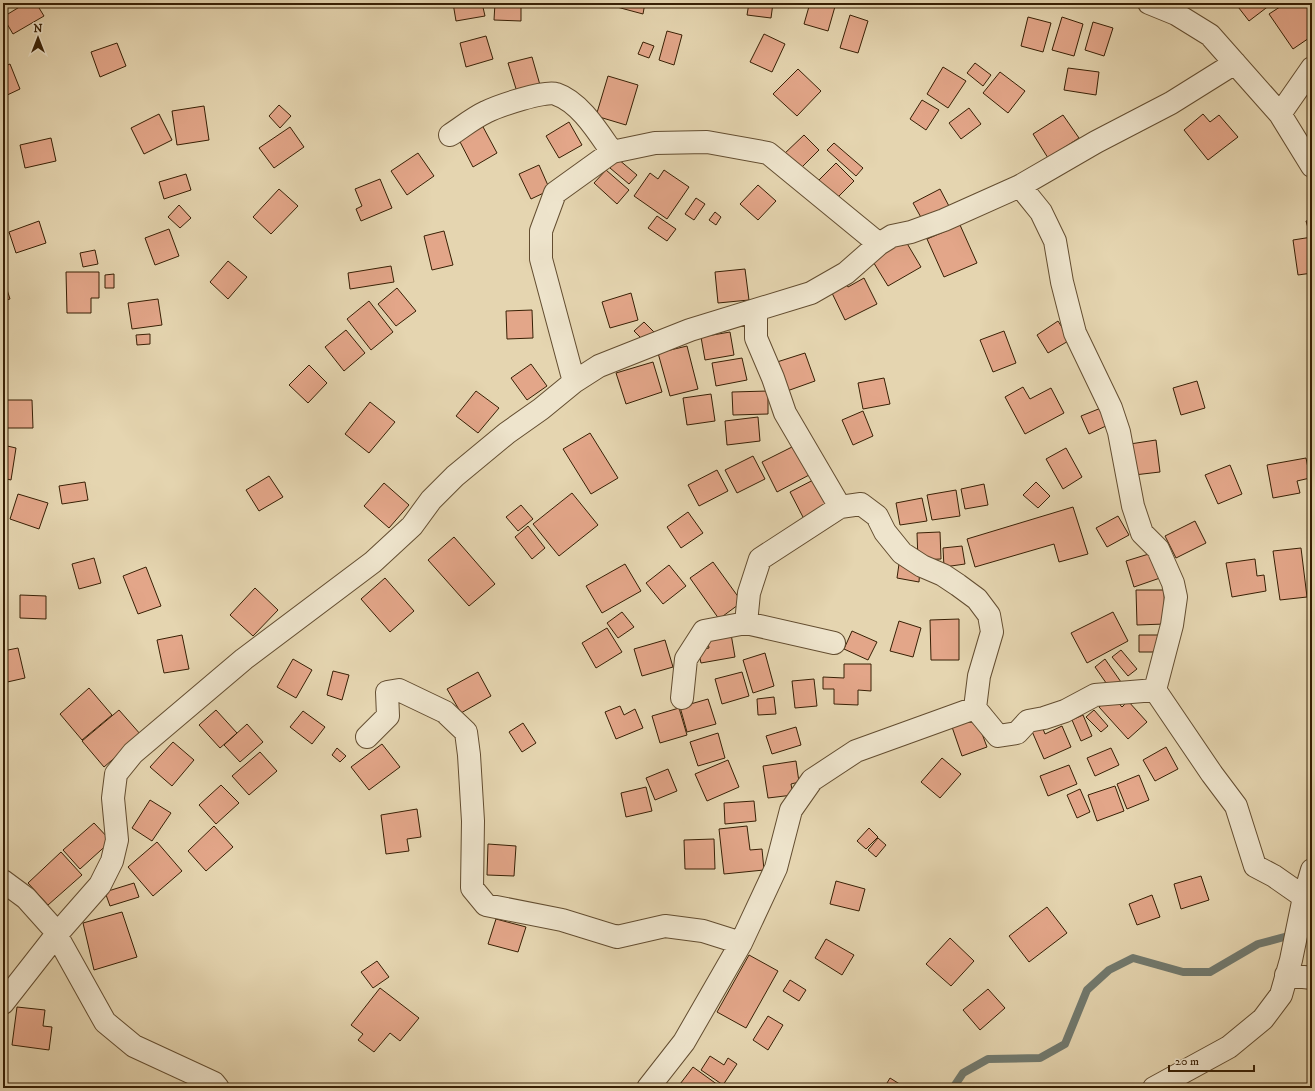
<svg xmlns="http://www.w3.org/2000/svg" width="1315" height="1091" font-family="'IM FELL DW Pica',serif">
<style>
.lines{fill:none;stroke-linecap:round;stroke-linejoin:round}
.stream{stroke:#727a6f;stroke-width:8}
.building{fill:#e3a689;stroke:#382005}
.minor-casing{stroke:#634d30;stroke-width:24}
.minor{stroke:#eee4cc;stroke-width:22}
</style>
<rect width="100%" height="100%" fill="#e5d5b0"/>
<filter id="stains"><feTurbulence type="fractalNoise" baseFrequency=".005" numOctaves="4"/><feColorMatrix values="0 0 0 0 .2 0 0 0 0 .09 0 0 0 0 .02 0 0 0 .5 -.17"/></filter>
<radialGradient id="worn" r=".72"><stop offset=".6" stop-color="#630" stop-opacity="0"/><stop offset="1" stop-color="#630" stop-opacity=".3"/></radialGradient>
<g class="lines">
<path class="stream" d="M 953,1088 L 963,1073 L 988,1059 L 1040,1058 L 1065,1044 L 1087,990 L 1109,970 L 1133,958 L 1183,972 L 1210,972 L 1258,944 L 1288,936 L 1312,935"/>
</g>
<path class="building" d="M 26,3 L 36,3 L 44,16 L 13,34 L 3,17 Z
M 453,3 L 482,3 L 485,16 L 456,21 Z
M 495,3 L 521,3 L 521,21 L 494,20 Z
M 602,3 L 645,3 L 643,14 Z
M 749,3 L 773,3 L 771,18 L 747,15 Z
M 810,3 L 836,3 L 828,31 L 804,24 Z
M 1235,3 L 1268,3 L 1270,5 L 1249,21 Z
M 1286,3 L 1308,3 L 1312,8 L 1312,36 L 1293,49 L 1269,14 Z
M 850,15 L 868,21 L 858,53 L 840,48 Z
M 1028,17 L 1051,23 L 1043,52 L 1021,46 Z
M 1062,17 L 1083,24 L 1074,56 L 1052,50 Z
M 1093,22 L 1113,28 L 1104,56 L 1085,50 Z
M 667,31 L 682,35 L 674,65 L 659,60 Z
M 764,34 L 785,44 L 772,72 L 750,62 Z
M 486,36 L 493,59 L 466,67 L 460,43 Z
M 643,42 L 654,46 L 649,58 L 638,54 Z
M 117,43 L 126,66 L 100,77 L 91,52 Z
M 532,57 L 540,85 L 517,92 L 508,63 Z
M 975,63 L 991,75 L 983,86 L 967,73 Z
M 10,64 L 20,89 L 3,97 L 3,67 Z
M 943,67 L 966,81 L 948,108 L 927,94 Z
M 1068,68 L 1099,72 L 1096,95 L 1064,90 Z
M 798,69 L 821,91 L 797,116 L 773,94 Z
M 1000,72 L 1025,91 L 1008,113 L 983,93 Z
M 608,76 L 638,85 L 626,125 L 596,116 Z
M 922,100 L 939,110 L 926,130 L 910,119 Z
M 279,105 L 291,116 L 280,128 L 269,116 Z
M 204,106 L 209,140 L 177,145 L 172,111 Z
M 969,108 L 981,124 L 961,139 L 949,123 Z
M 159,114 L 172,140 L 144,154 L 131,128 Z
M 1203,114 L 1210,122 L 1219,115 L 1238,137 L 1208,160 L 1184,130 Z
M 1063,115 L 1079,138 L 1048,158 L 1033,134 Z
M 569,122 L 582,145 L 559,158 L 546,136 Z
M 482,125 L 497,153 L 473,167 L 458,138 Z
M 290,127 L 304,147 L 274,168 L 259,148 Z
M 804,135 L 819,150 L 799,170 L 783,155 Z
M 51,138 L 56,161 L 25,168 L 20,145 Z
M 834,143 L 863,168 L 856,176 L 827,150 Z
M 418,153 L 434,176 L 407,195 L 391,171 Z
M 618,159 L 637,175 L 629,184 L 610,168 Z
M 836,163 L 854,181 L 836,199 L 818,181 Z
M 539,165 L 550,190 L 531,199 L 519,174 Z
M 606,170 L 629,190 L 617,204 L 594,183 Z
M 664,170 L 689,187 L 667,219 L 634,196 L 650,173 L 658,179 Z
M 186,174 L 191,190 L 164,199 L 159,182 Z
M 380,179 L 392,208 L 361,221 L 356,209 L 362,206 L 355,189 Z
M 758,185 L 776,201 L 758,220 L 740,204 Z
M 279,189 L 298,206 L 271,234 L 253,217 Z
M 940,189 L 950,208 L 923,221 L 913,203 Z
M 696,198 L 705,204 L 694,220 L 685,214 Z
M 179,205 L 191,218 L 180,228 L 168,217 Z
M 715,212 L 721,217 L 716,225 L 709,220 Z
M 657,216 L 676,229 L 667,241 L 648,228 Z
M 1312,220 L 1312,234 L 1310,235 L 1306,221 Z
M 39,221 L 46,243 L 16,253 L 9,232 Z
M 960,225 L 977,263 L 944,277 L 927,239 Z
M 169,229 L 179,256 L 155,265 L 145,238 Z
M 444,231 L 453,265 L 432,270 L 424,236 Z
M 1312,237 L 1312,273 L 1298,275 L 1293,240 Z
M 905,240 L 921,267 L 888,286 L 872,260 Z
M 95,250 L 98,264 L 83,267 L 80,253 Z
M 228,261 L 247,277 L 228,299 L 210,282 Z
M 391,266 L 394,282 L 350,289 L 348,273 Z
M 745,269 L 749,300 L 718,303 L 715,272 Z
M 66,272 L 99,272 L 99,298 L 91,298 L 91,313 L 67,313 Z
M 114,274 L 114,288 L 105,288 L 105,275 Z
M 3,277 L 10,299 L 3,301 Z
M 864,278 L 877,304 L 845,320 L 831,291 L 846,283 L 848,287 Z
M 397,288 L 416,311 L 396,326 L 378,304 Z
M 631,293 L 638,320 L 610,328 L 602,302 Z
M 158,299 L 162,325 L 132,329 L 128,303 Z
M 369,301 L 393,332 L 371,350 L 347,319 Z
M 532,310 L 533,338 L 507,339 L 506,311 Z
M 1058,321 L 1070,340 L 1048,353 L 1037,335 Z
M 644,322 L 654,332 L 644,341 L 634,331 Z
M 346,330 L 365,353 L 344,371 L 325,347 Z
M 1004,331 L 1016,363 L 993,372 L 980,340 Z
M 730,332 L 734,355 L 705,360 L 701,337 Z
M 150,334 L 150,344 L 137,345 L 136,335 Z
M 687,346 L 698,389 L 670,396 L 658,353 Z
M 805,353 L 815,381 L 787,391 L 777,362 Z
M 742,358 L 747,380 L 716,386 L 712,363 Z
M 653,362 L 662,392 L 626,404 L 616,373 Z
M 531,364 L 547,386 L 527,400 L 511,378 Z
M 309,365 L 327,383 L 308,403 L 289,385 Z
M 884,378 L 890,404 L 863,409 L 858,383 Z
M 1197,381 L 1205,408 L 1181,415 L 1173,388 Z
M 1023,387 L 1030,399 L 1051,388 L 1064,413 L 1025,434 L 1005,397 Z
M 476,391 L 499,408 L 478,433 L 456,416 Z
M 768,391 L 768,414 L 733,415 L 732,392 Z
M 711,394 L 715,421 L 687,425 L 683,398 Z
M 7,400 L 32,400 L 33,428 L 7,428 Z
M 370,402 L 395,422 L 369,453 L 345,434 Z
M 1101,408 L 1108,425 L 1089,434 L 1081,416 Z
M 863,411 L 873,436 L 853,445 L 842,420 Z
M 758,417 L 760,441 L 727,445 L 725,421 Z
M 590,433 L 618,478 L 591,494 L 563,449 Z
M 1156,440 L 1160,472 L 1134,475 L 1130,444 Z
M 3,445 L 16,448 L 11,480 L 3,478 Z
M 796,445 L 811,474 L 777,492 L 762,462 Z
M 1066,448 L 1082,477 L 1063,489 L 1046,459 Z
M 753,456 L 765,479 L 737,493 L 725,470 Z
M 1306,458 L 1310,478 L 1297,481 L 1300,493 L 1273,498 L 1267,465 Z
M 1230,465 L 1242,494 L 1218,504 L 1205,475 Z
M 717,470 L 728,491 L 699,506 L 688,485 Z
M 269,476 L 283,497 L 259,511 L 246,490 Z
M 819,477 L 833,503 L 804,519 L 790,492 Z
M 85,482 L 88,500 L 62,504 L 59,486 Z
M 1036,482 L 1050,496 L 1038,508 L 1023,495 Z
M 384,483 L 409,505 L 389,528 L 364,506 Z
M 984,484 L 988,505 L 965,509 L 961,489 Z
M 956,490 L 960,516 L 932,520 L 927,495 Z
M 572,493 L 598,525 L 559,556 L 533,524 Z
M 18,494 L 48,503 L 39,529 L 10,519 Z
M 922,498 L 927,521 L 900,525 L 896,503 Z
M 521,505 L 533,519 L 518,531 L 506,517 Z
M 1073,507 L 1088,554 L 1059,562 L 1054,544 L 975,567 L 967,539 Z
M 688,512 L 703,533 L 681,548 L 667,527 Z
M 1118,516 L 1129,535 L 1107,547 L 1096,528 Z
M 1195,521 L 1206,543 L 1176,558 L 1165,536 Z
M 528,526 L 545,548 L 532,559 L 515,537 Z
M 940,532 L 941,559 L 918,560 L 917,533 Z
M 454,537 L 495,584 L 469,606 L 428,560 Z
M 962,546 L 965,564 L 944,567 L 943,548 Z
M 1301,548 L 1307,597 L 1280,600 L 1273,551 Z
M 1152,553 L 1160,578 L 1134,587 L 1126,561 Z
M 94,558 L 101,583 L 79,589 L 72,564 Z
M 1255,559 L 1257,576 L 1264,575 L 1266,591 L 1232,597 L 1226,563 Z
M 713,562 L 742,602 L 719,619 L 690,578 Z
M 625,564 L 641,591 L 602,613 L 586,586 Z
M 899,564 L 920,567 L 919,582 L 897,578 Z
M 669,565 L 686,586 L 663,604 L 646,583 Z
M 146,567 L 161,606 L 138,614 L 123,576 Z
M 385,578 L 414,611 L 390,632 L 361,599 Z
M 255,588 L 278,610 L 253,636 L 230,615 Z
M 1136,590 L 1164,590 L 1165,624 L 1137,625 Z
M 20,595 L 46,596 L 46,619 L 20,618 Z
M 622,612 L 634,627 L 618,638 L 607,623 Z
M 1113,612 L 1128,641 L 1087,663 L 1071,633 Z
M 959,619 L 959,660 L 931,660 L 930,620 Z
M 899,621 L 921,628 L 913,657 L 890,651 Z
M 607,628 L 622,652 L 596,668 L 582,643 Z
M 852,631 L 877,642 L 868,660 L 844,649 Z
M 731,634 L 735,657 L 701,663 L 698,650 L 709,648 L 707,638 Z
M 182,635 L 189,669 L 164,673 L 157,640 Z
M 1139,635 L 1160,635 L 1159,652 L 1139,652 Z
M 665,640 L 673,667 L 642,676 L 634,649 Z
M 18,648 L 25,678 L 3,683 L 3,651 Z
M 1121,650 L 1137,669 L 1128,676 L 1112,657 Z
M 765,653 L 774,686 L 753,693 L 743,660 Z
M 293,659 L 312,670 L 296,698 L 277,687 Z
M 1105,659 L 1121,682 L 1111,690 L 1095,667 Z
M 844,664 L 871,664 L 871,691 L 858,690 L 858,705 L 834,704 L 834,689 L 823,689 L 823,677 L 844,678 Z
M 333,671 L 349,675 L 342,700 L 327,695 Z
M 478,672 L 491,696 L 461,713 L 447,689 Z
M 742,672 L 749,696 L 722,704 L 715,679 Z
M 814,679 L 817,706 L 795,708 L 792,681 Z
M 89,688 L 112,715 L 82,740 L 60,714 Z
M 1112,696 L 1122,707 L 1128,701 L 1147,722 L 1128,739 L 1099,707 Z
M 774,697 L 776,714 L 758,715 L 757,699 Z
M 708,699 L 716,724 L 687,732 L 680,707 Z
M 620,706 L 624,715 L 635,709 L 643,728 L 616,739 L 605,712 Z
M 679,708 L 687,735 L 660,743 L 652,716 Z
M 119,710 L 141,735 L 104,767 L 82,741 Z
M 216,710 L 237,733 L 220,748 L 199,725 Z
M 1094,710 L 1108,726 L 1101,732 L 1086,717 Z
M 303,711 L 325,727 L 312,744 L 290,727 Z
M 975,715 L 987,747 L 962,756 L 951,724 Z
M 1083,715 L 1092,736 L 1081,741 L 1072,720 Z
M 523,723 L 536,743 L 522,752 L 509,732 Z
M 247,724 L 263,742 L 240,762 L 224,745 Z
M 1041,724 L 1045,734 L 1062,726 L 1071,747 L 1044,759 L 1031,729 Z
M 796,727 L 801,745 L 772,754 L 766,736 Z
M 718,733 L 725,758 L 698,766 L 690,742 Z
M 173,742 L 194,760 L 172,786 L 150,767 Z
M 382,744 L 400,767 L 369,790 L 351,767 Z
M 1166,747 L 1178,769 L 1155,781 L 1143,760 Z
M 337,748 L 346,756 L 340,762 L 332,755 Z
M 1111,748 L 1119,765 L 1095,776 L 1087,758 Z
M 260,752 L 277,771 L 249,795 L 232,776 Z
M 942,758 L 961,774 L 940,798 L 921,782 Z
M 728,760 L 739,787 L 707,801 L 695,774 Z
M 796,761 L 799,782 L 791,784 L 793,795 L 768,798 L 763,766 Z
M 1069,765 L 1077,784 L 1048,796 L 1040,776 Z
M 668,769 L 677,791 L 655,800 L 646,778 Z
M 1139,775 L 1149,800 L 1127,809 L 1117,784 Z
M 221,785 L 239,803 L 216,824 L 199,805 Z
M 1115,786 L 1124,811 L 1097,821 L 1088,795 Z
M 646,787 L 652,811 L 626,817 L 621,793 Z
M 1080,789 L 1090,812 L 1077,818 L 1067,795 Z
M 150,800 L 171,813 L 152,841 L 132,828 Z
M 754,801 L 756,821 L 725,824 L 724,803 Z
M 417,809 L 421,837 L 407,839 L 409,851 L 386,854 L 381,815 Z
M 94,823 L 111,841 L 80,869 L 63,850 Z
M 214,826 L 233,847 L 206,871 L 188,851 Z
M 747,826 L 750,850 L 762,849 L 764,870 L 724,874 L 719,829 Z
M 869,828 L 878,837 L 866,849 L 857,841 Z
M 878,838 L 886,845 L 876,857 L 868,850 Z
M 714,839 L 715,869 L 685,869 L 684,840 Z
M 157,842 L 182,871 L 153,896 L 128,867 Z
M 488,844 L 516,846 L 514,876 L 487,875 Z
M 61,852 L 82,875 L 48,905 L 28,883 Z
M 1201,876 L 1209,900 L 1181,909 L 1174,884 Z
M 836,881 L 865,889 L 859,911 L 830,904 Z
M 134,883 L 139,897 L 110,906 L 105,892 Z
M 1152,895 L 1160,917 L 1137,925 L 1129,904 Z
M 1047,907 L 1067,933 L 1029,962 L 1009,936 Z
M 122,912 L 137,957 L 94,970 L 83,923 Z
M 496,919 L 526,927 L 518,952 L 488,944 Z
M 950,938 L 974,961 L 951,986 L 926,964 Z
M 826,939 L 854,955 L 842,975 L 815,958 Z
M 749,955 L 778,971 L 746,1028 L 717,1012 Z
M 377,961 L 389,977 L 373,988 L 361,972 Z
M 790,980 L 806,990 L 799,1001 L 783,991 Z
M 380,988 L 419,1018 L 400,1041 L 390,1033 L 374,1052 L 358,1040 L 363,1034 L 351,1025 Z
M 988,989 L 1005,1008 L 980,1030 L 963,1010 Z
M 17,1007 L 45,1010 L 43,1026 L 52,1027 L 49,1050 L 12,1045 Z
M 768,1016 L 783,1025 L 768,1050 L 753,1040 Z
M 710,1056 L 724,1065 L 728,1058 L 737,1064 L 723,1085 L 701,1070 Z
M 693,1067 L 718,1085 L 715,1088 L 677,1088 Z
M 890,1078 L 906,1088 L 884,1088 Z"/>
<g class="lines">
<defs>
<path id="minor" d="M 1149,3 L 1176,14 L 1210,35 L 1280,114 L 1312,166
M 1280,114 L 1312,68
M 450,135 C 461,128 473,118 486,112 C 498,106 545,90 556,94 C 580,102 598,132 612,152
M 756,310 L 756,338 L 773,378 L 785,413 L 840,507 L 861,504 L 877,516 L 885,532 L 902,553 L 922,566 L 943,575 L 958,585 L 977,599 L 989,615 L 992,632 L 979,676 L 975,708
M 574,382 L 541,259 L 541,231 L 555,193 L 612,152 L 655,143 L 707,142 L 768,153 L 879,244
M 746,623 L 834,643
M 1155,690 L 1212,774 L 1236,806 L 1255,866 L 1274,876 L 1304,897
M 682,698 L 686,659 L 704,631 L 746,623 L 749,593 L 760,559 L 840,507
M 367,737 L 388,716 L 387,692 L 399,690 L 445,712 L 466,732 L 469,755 L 473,821 L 472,888 L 486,905 L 562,920 L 617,937 L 665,926 L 703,931 L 741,943
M 3,881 L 26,898 L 52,927 L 105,1022 L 134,1046 L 214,1083 L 218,1088
M 1286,975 L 1312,978
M 3,1003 L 57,934 L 100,885 L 112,861 L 117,840 L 113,798 L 116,774 L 133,753 L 244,659 L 373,562 L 412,526 L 431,500 L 455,476 L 507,433 L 541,409 L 574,382 L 599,366 L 690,330 L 811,293 L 846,273 L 879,244 L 892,236 L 911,232 L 944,220 L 1020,186 L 1096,142 L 1171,103 L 1235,63
M 648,1088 L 684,1042 L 741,943 L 776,868 L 791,810 L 812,780 L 856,751 L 975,708 L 998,736 L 1017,733 L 1028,721 L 1044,718 L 1065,711 L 1095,695 L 1155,690 L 1172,625 L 1176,597 L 1173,583 L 1158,549 L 1142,533 L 1133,506 L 1119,432 L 1111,408 L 1075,333 L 1062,282 L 1055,241 L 1041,212 L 1020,186
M 1154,1088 L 1229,1047 L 1263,1019 L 1281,995 L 1291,960 L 1304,897 L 1312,870"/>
</defs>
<use href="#minor" class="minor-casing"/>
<use href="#minor" class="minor"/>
</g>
<rect width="1315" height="1091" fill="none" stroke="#e5d5b0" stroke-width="16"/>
<rect x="4" y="4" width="1307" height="1083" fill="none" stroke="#382005" stroke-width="2"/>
<rect x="8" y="8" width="1299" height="1075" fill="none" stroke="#382005"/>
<g transform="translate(38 38)" stroke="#eee4cc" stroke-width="3" paint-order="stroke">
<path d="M0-3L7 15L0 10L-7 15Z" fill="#382005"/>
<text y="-6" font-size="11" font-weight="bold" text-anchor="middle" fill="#382005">N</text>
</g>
<path d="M1169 1065v6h85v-6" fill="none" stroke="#382005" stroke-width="2"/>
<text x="1175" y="1065" font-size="12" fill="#382005" stroke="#eee4cc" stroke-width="3" paint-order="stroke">20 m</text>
<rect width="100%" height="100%" filter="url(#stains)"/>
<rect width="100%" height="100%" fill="url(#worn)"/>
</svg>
